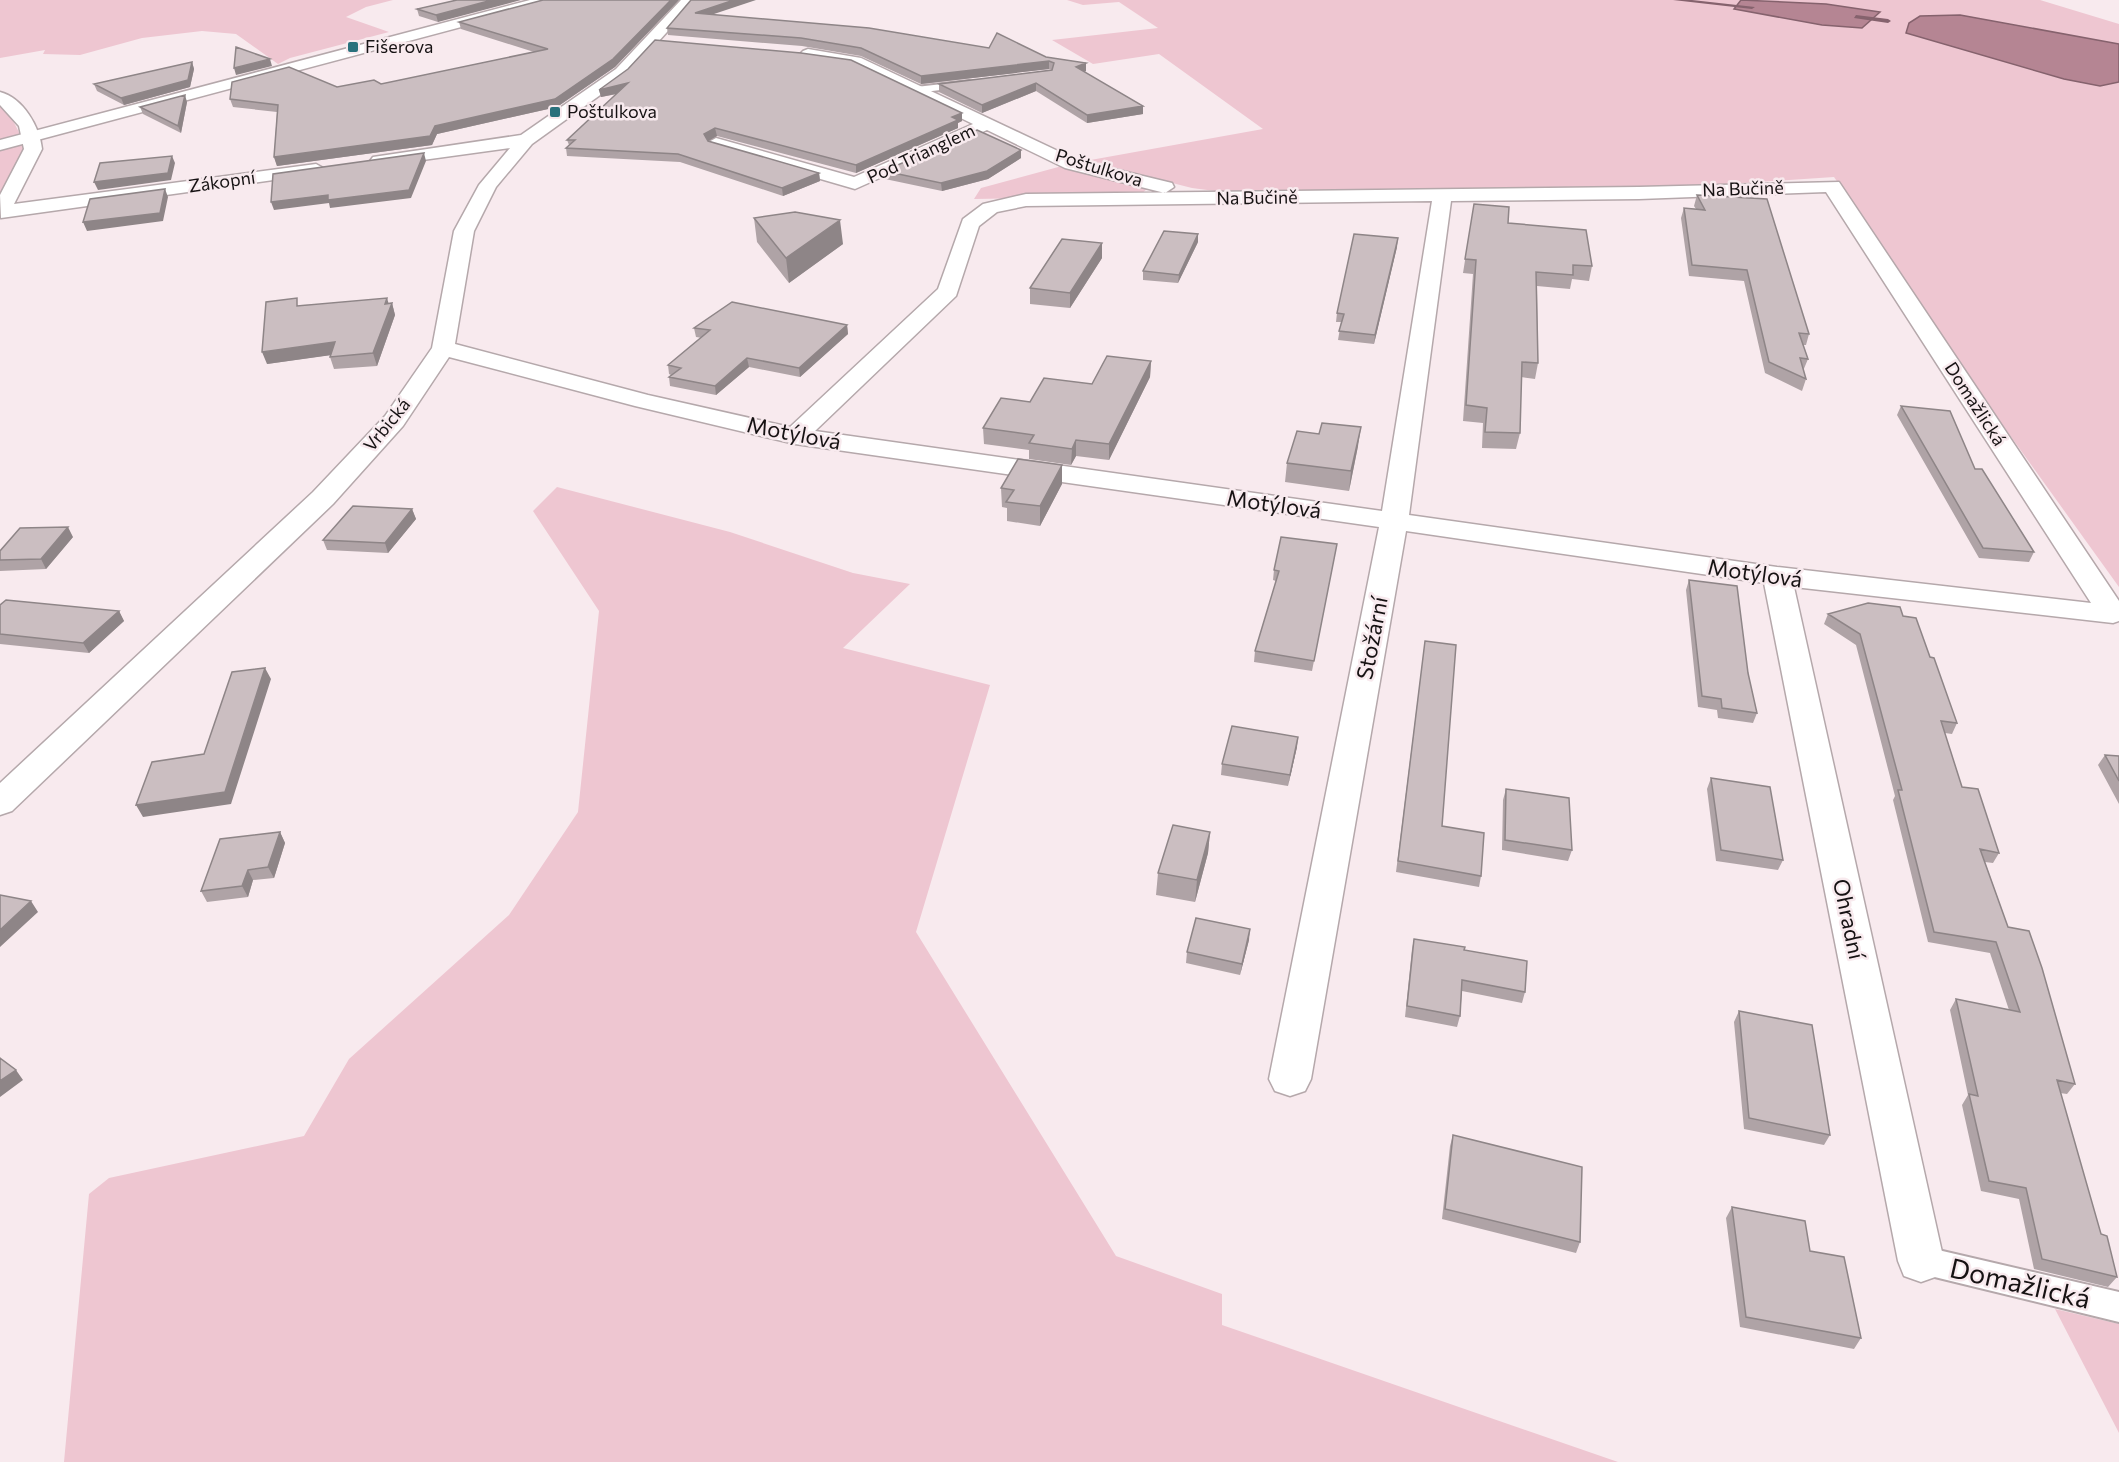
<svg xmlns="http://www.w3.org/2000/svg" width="2119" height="1462" font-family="Commissioner,sans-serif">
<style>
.green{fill:#eec6d1}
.water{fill:#b58593;stroke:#85626d;stroke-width:1.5}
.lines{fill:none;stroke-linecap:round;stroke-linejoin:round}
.stream{fill:#85626d;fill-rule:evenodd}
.service-casing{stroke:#b5a8ab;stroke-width:4}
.minor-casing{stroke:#b5a8ab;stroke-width:3}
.tertiary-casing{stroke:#b5a8ab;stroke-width:3}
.service{fill:#fff;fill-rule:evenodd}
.minor{fill:#fff;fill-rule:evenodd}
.tertiary{fill:#fff;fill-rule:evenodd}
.wall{fill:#afa3a6}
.shaded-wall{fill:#8e8587}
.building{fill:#cbbec1;stroke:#8e8587;stroke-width:1.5}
.poi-dot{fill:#29717c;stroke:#f8eaee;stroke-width:2}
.labels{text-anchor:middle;stroke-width:5;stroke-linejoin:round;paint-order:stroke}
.far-poi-label{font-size:18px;fill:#161213;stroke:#f8eaee;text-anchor:start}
.far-street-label{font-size:18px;fill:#161213;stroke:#f8eaee}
.street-label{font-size:22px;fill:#161213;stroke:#f8eaee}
.near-street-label{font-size:27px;fill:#161213;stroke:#f8eaee}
</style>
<rect width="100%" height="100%" fill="#f8eaee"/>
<path class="green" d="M 0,0 L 393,0 L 366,7 L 346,17 L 389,32 L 290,58 L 278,64 L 236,34 L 202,31 L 142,38 L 80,55 L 43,54 L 45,50 L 0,58 Z
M 1067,0 L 2040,0 L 2119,24 L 2119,587 L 1986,402 L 1834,177 L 1651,189 L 1230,193 L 1192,188 L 1085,161 L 1263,129 L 1159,54 L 1093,64 L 1052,40 L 1158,28 L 1119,2 L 1083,5 Z
M 0,102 L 5,105 L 28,150 L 0,205 Z
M 1062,166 L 1149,187 L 1139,196 L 974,199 L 981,188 Z
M 557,487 L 730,532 L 853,573 L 910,584 L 843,648 L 990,685 L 916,932 L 1116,1256 L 1222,1294 L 1222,1325 L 1618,1462 L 64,1462 L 89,1194 L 109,1178 L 304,1136 L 349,1059 L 509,915 L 578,812 L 599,611 L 533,511 Z
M 2055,1309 L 2119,1324 L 2119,1433 Z"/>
<path class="water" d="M 1741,0 L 1826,4 L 1880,12 L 1862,28 L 1822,25 L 1734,9 Z
M 1960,15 L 2119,44 L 2119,82 L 2100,86 L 2064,79 L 1906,33 L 1909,23 L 1920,16 Z"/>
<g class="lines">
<path class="stream" d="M 1673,0 L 1692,0 L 1755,7 L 1752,9 Z
M 1856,15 L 1888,19 L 1891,21 L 1888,23 L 1854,18 Z"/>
<defs>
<path id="service" d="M 969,81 L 973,82 L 973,86 L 916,93 L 910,90 L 916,87 Z
M 1921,1246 L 2119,1292 L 2119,1322 L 1910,1271 L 1905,1261 L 1910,1251 Z"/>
<path id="minor" d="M 681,0 L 696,0 L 628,75 L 532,144 L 496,187 L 474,231 L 455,344 L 648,395 L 790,427 L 938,289 L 963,219 L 983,204 L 1026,194 L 1639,187 L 1839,182 L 2119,601 L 2119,621 L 2113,623 L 1794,587 L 1944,1261 L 1938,1276 L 1921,1282 L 1904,1276 L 1898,1261 L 1764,583 L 1406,531 L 1311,1079 L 1305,1091 L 1290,1096 L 1275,1091 L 1269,1079 L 1379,527 L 795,444 L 635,406 L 449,357 L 403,426 L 333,504 L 12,811 L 0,815 L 0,783 L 313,492 L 385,416 L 432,348 L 454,231 L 479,185 L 510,148 L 379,166 L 370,161 L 373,157 L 521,135 L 616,69 ZM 1826,192 L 2091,603 L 1777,567 L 1409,515 L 1451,201 L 1639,199 ZM 1432,201 L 1382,511 L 815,431 L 956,296 L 979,226 L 997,212 L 1026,206 Z
M 808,49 L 861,58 L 1077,160 L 1172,183 L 1174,187 L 1165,193 L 1065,168 L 987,130 L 855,189 L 710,147 L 707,143 L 716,138 L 854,177 L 973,124 L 852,65 L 803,57 L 800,54 L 803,51 Z
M 0,92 C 23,98 40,127 42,149 L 14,204 L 316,164 L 325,169 L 316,174 L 1,218 L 0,195 L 24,149 L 19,126 L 0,105 Z"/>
<path id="tertiary" d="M 530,0 L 553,0 L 551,3 L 0,150 L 0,140 Z"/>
</defs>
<use href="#service" class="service-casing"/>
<use href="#minor" class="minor-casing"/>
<use href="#tertiary" class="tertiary-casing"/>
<use href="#service" class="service"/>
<use href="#minor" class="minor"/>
<use href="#tertiary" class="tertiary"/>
</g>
<path class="wall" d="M 457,0 L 438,22 L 419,16 L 417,9 Z
M 543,0 L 679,0 L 615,67 L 557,107 L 437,134 L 432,145 L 277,166 L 274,157 L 277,112 L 233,107 L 230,99 L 381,84 L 534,52 L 461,29 L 459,22 Z
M 713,15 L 1046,57 L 1086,63 L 1086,71 L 1084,72 L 1143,106 L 1143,114 L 1087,123 L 1036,91 L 982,113 L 939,92 L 939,84 L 1052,70 L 1049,69 L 921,84 L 861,56 L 802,46 L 668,35 L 667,28 Z
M 192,62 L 194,69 L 190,87 L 124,105 L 97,91 L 94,84 Z
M 599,90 L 962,113 L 962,121 L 958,123 L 958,128 L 856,173 L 717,136 L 708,141 L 819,173 L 820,181 L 783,196 L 680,162 L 567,156 L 566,148 L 569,145 L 567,140 L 617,94 L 601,97 Z
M 187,102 L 181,133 L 143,114 L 140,107 Z
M 1021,158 L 988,179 L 942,191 L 885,179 L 884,171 Z
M 1697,195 L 1809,334 L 1806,345 L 1803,345 L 1808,359 L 1803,371 L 1806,379 L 1802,391 L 1765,373 L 1744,281 L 1689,276 L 1681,218 L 1684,208 L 1696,209 L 1694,206 Z
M 1474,204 L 1508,223 L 1592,266 L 1589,281 L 1572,279 L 1570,289 L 1537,286 L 1538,363 L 1535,379 L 1521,377 L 1520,433 L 1516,449 L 1482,448 L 1483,423 L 1463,421 L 1473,274 L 1463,273 Z
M 754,218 L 843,244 L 789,283 L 757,242 Z
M 1198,242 L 1178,283 L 1143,280 L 1143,271 Z
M 1102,243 L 1102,258 L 1070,308 L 1030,304 L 1030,288 Z
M 1397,247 L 1374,344 L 1338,340 L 1341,322 L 1336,322 L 1337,313 Z
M 392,303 L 395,315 L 377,366 L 334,369 L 330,357 L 330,355 L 267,364 L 300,305 Z
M 847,325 L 848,334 L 800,377 L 749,367 L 716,395 L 670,386 L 669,377 L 671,375 L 669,374 L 668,365 L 702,338 L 696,337 L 694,328 Z
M 1151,361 L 1150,377 L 1109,460 L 1076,456 L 1071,465 L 1029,459 L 1029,450 L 984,444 L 983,428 L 1030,402 L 1092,384 Z
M 1901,406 L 1975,469 L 2034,552 L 2029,562 L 1979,558 L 1897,415 Z
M 1358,446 L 1349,491 L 1285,482 L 1287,463 Z
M 1062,484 L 1040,526 L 1007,521 L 1007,508 L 1002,507 L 1001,488 Z
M 412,509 L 416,519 L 388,553 L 327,550 L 323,540 Z
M 73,537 L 46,569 L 0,571 L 0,551 Z
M 1337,544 L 1312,671 L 1254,662 L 1255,651 L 1276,581 L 1273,580 L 1274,570 Z
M 1689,580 L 1748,673 L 1757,713 L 1753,723 L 1718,718 L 1717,710 L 1698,707 L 1686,590 Z
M 0,605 L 119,611 L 124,621 L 89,653 L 0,644 Z
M 1828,614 L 1903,616 L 1930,657 L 1957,723 L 1952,734 L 1945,733 L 1962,787 L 1999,853 L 1993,863 L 1985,862 L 2008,927 L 2075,1084 L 2067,1094 L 2060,1093 L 2101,1234 L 2117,1277 L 2108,1287 L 2034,1269 L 2019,1199 L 1981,1191 L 1962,1105 L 1968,1095 L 1950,1010 L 1956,999 L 2009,1010 L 1990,953 L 1928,942 L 1893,800 L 1895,796 L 1856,645 L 1824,624 Z
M 1425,641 L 1442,826 L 1481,876 L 1479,887 L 1396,872 Z
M 1297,747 L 1288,786 L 1221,775 L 1222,764 Z
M 2105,755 L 2119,756 L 2119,804 L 2098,765 Z
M 1711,778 L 1783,860 L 1778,870 L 1716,861 L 1707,789 Z
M 1506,789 L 1572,850 L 1568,861 L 1502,850 L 1503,800 Z
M 280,832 L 285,843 L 274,878 L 253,880 L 248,897 L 207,902 L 201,891 Z
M 1210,832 L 1208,853 L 1195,902 L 1156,895 L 1158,873 Z
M 1414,939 L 1464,950 L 1525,992 L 1522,1003 L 1462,991 L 1460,1016 L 1457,1027 L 1405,1017 L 1412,949 Z
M 1249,940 L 1240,975 L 1186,963 L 1187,952 Z
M 1739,1011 L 1830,1135 L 1824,1145 L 1744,1129 L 1734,1022 Z
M 1453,1135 L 1580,1242 L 1576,1253 L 1442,1219 L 1450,1146 Z
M 1732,1207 L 1810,1251 L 1861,1338 L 1854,1349 L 1740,1327 L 1726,1218 Z"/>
<path class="shaded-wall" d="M 492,0 L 521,0 L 438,22 L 436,15 Z
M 671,0 L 679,0 L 615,67 L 557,107 L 437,134 L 432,145 L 277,166 L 274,157 Z
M 734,0 L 756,0 L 696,20 L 695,13 Z
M 270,59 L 272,66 L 236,75 L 234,68 Z
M 1049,61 L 1049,69 L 921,84 L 921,76 Z
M 192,62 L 194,69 L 190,87 L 124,105 L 121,98 Z
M 1086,63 L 1086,71 L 1076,75 L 1076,67 Z
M 628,83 L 630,91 L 601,97 L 599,90 Z
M 1036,83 L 1036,91 L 982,113 L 982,105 Z
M 185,95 L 187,102 L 181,133 L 178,126 Z
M 1143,106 L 1143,114 L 1087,123 L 1087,115 Z
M 962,113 L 962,121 L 958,123 L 958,128 L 856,173 L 856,165 L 952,117 Z
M 715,128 L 717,136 L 705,143 L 704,134 Z
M 1021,150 L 1021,158 L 988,179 L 942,191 L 941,183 Z
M 424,153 L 426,161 L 411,198 L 330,208 L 329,203 L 274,210 L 271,202 Z
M 172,156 L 175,163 L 171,180 L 98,190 L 94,182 Z
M 819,173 L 820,181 L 783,196 L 782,188 Z
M 165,189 L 168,197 L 163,221 L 87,231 L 83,222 Z
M 840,220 L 843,244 L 789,283 L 786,258 Z
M 1198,234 L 1198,242 L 1178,283 L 1179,275 Z
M 1398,238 L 1397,247 L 1374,344 L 1375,335 Z
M 1102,243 L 1102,258 L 1070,308 L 1070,293 Z
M 387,298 L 390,308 L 392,303 L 395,315 L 377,366 L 373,353 Z
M 847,325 L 848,334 L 800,377 L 799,368 Z
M 335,342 L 339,354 L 267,364 L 262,352 Z
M 747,358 L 749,367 L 716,395 L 715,386 Z
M 1151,361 L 1150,377 L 1109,460 L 1109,444 Z
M 1361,427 L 1358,446 L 1349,491 L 1351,471 Z
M 1076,440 L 1076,456 L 1071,465 L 1072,449 Z
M 1062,465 L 1062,484 L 1040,526 L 1040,506 Z
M 412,509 L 416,519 L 388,553 L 385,543 Z
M 68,527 L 73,537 L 46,569 L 41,559 Z
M 119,611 L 124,621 L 89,653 L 83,643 Z
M 265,668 L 271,679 L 231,804 L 143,817 L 136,805 L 225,792 Z
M 1298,737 L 1297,747 L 1288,786 L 1290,775 Z
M 280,832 L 285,843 L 274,878 L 268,867 Z
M 1210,832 L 1208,853 L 1195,902 L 1197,880 Z
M 248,870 L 253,880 L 248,897 L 242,886 Z
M 31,901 L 38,912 L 0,947 L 0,930 Z
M 1250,929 L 1249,940 L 1240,975 L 1242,964 Z
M 16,1070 L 23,1080 L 0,1097 L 0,1081 Z"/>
<path class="building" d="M 457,0 L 492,0 L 436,15 L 417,9 Z
M 543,0 L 671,0 L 613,59 L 555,99 L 435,126 L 430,136 L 274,157 L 278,105 L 230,99 L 232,82 L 289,67 L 337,87 L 374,80 L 381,84 L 548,49 L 459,22 Z
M 691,0 L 734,0 L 695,13 L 869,28 L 989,48 L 997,33 L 1046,57 L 1086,63 L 1076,67 L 1143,106 L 1087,115 L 1036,83 L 982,105 L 939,84 L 1052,70 L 1054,63 L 1049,61 L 921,76 L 861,48 L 801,38 L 667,28 Z
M 655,40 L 801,53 L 851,60 L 962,113 L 952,117 L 958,120 L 856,165 L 715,128 L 704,134 L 708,141 L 819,173 L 782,188 L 678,154 L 566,148 L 575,140 L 567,140 L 628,83 L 599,90 L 628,69 Z
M 236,47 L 270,59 L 234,68 Z
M 192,62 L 188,80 L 121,98 L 94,84 Z
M 185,95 L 178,126 L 140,107 Z
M 977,130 L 1021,150 L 987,171 L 941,183 L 884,171 Z
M 424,153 L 409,190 L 328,200 L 328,195 L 271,202 L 273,174 Z
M 172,156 L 168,173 L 94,182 L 100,163 Z
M 165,189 L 160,213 L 83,222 L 90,199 Z
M 1697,195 L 1767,199 L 1809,334 L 1799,333 L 1808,359 L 1800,358 L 1806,379 L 1769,362 L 1747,270 L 1692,265 L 1684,208 L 1705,210 Z
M 1474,204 L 1509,207 L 1508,223 L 1586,230 L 1592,266 L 1573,265 L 1573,275 L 1536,272 L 1538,363 L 1522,362 L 1520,433 L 1485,432 L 1487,408 L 1466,405 L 1476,260 L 1465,259 Z
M 795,212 L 840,220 L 786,258 L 754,218 Z
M 1164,231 L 1198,234 L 1179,275 L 1143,271 Z
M 1354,234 L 1398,238 L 1375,335 L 1339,331 L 1344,314 L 1337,313 Z
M 1062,239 L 1102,243 L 1070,293 L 1030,288 Z
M 297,298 L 297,306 L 387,298 L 385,304 L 392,303 L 373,353 L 330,357 L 335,342 L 262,352 L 266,302 Z
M 732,302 L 847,325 L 799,368 L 747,358 L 715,386 L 669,377 L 681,368 L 668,365 L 710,330 L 694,328 Z
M 1107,356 L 1151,361 L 1109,444 L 1076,440 L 1072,449 L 1029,443 L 1034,435 L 983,428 L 1001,398 L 1030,402 L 1044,378 L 1092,384 Z
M 1901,406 L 1950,411 L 1975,469 L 1982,469 L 2034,552 L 1983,548 Z
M 1322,423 L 1361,427 L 1351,471 L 1287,463 L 1297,431 L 1319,434 Z
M 1018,459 L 1062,465 L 1040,506 L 1006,502 L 1014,490 L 1001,488 Z
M 353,506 L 412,509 L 385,543 L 323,540 Z
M 68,527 L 41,559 L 0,560 L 0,551 L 20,528 Z
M 1281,537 L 1337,544 L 1314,661 L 1255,651 L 1279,571 L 1274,570 Z
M 1689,580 L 1737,586 L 1748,673 L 1757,713 L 1722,708 L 1721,699 L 1702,696 Z
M 6,600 L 119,611 L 83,643 L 0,634 L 0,605 Z
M 1868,603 L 1900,607 L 1903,616 L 1916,618 L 1930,657 L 1934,658 L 1957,723 L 1941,721 L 1962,787 L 1978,789 L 1999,853 L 1980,849 L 2008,927 L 2029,931 L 2042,968 L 2075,1084 L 2057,1080 L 2101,1234 L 2107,1236 L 2117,1277 L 2042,1259 L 2026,1188 L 1989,1181 L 1969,1094 L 1978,1096 L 1956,999 L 2020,1012 L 1996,942 L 1934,932 L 1898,790 L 1902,790 L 1860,634 L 1828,614 Z
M 1425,641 L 1456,645 L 1442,826 L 1484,833 L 1481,876 L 1398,861 Z
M 265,668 L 225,792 L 136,805 L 152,762 L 204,754 L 232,672 Z
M 1232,726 L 1298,737 L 1290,775 L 1222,764 Z
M 2105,755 L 2119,756 L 2119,781 Z
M 1711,778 L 1770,787 L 1783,860 L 1721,850 Z
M 1506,789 L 1569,798 L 1572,850 L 1505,840 Z
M 1173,825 L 1210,832 L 1197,880 L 1158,873 Z
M 280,832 L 268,867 L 248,870 L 242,886 L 201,891 L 220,839 Z
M 0,895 L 31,901 L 0,930 Z
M 1196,918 L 1250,929 L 1242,964 L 1187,952 Z
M 1414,939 L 1465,947 L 1464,950 L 1527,961 L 1525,992 L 1462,980 L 1460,1016 L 1407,1006 Z
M 1739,1011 L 1812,1025 L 1830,1135 L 1749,1118 Z
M 0,1058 L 16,1070 L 0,1081 Z
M 1453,1135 L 1582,1167 L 1580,1242 L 1445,1209 Z
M 1732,1207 L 1805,1221 L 1810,1251 L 1844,1257 L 1861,1338 L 1746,1317 Z"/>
<g class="poi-dot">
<rect x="347" y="41" width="12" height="12" rx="3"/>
<rect x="549" y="106" width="12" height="12" rx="3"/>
</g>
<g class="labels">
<g class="far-poi-label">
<text x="365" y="53">Fišerova</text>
<text x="567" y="118">Poštulkova</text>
</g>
<g class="far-street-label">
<text transform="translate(921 154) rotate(-25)" y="6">Pod Trianglem</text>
<text transform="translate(1099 168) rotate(17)" y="6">Poštulkova</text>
<text transform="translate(222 182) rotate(-8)" y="6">Zákopní</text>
<text transform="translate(1743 189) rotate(-2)" y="6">Na Bučině</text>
<text transform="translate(1257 198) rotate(-1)" y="6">Na Bučině</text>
<text transform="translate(1975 404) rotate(57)" y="6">Domažlická</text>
<text transform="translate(387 425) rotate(-51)" y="6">Vrbická</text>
</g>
<g class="street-label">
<text transform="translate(794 433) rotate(11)" y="8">Motýlová</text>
<text transform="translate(1274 504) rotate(8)" y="8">Motýlová</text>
<text transform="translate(1755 573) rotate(8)" y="8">Motýlová</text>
<text transform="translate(1372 638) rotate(-79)" y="8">Stožární</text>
<text transform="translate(1849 919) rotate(78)" y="8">Ohradní</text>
</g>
<g class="near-street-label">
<text transform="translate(2020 1284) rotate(13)" y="9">Domažlická</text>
</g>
</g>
</svg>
